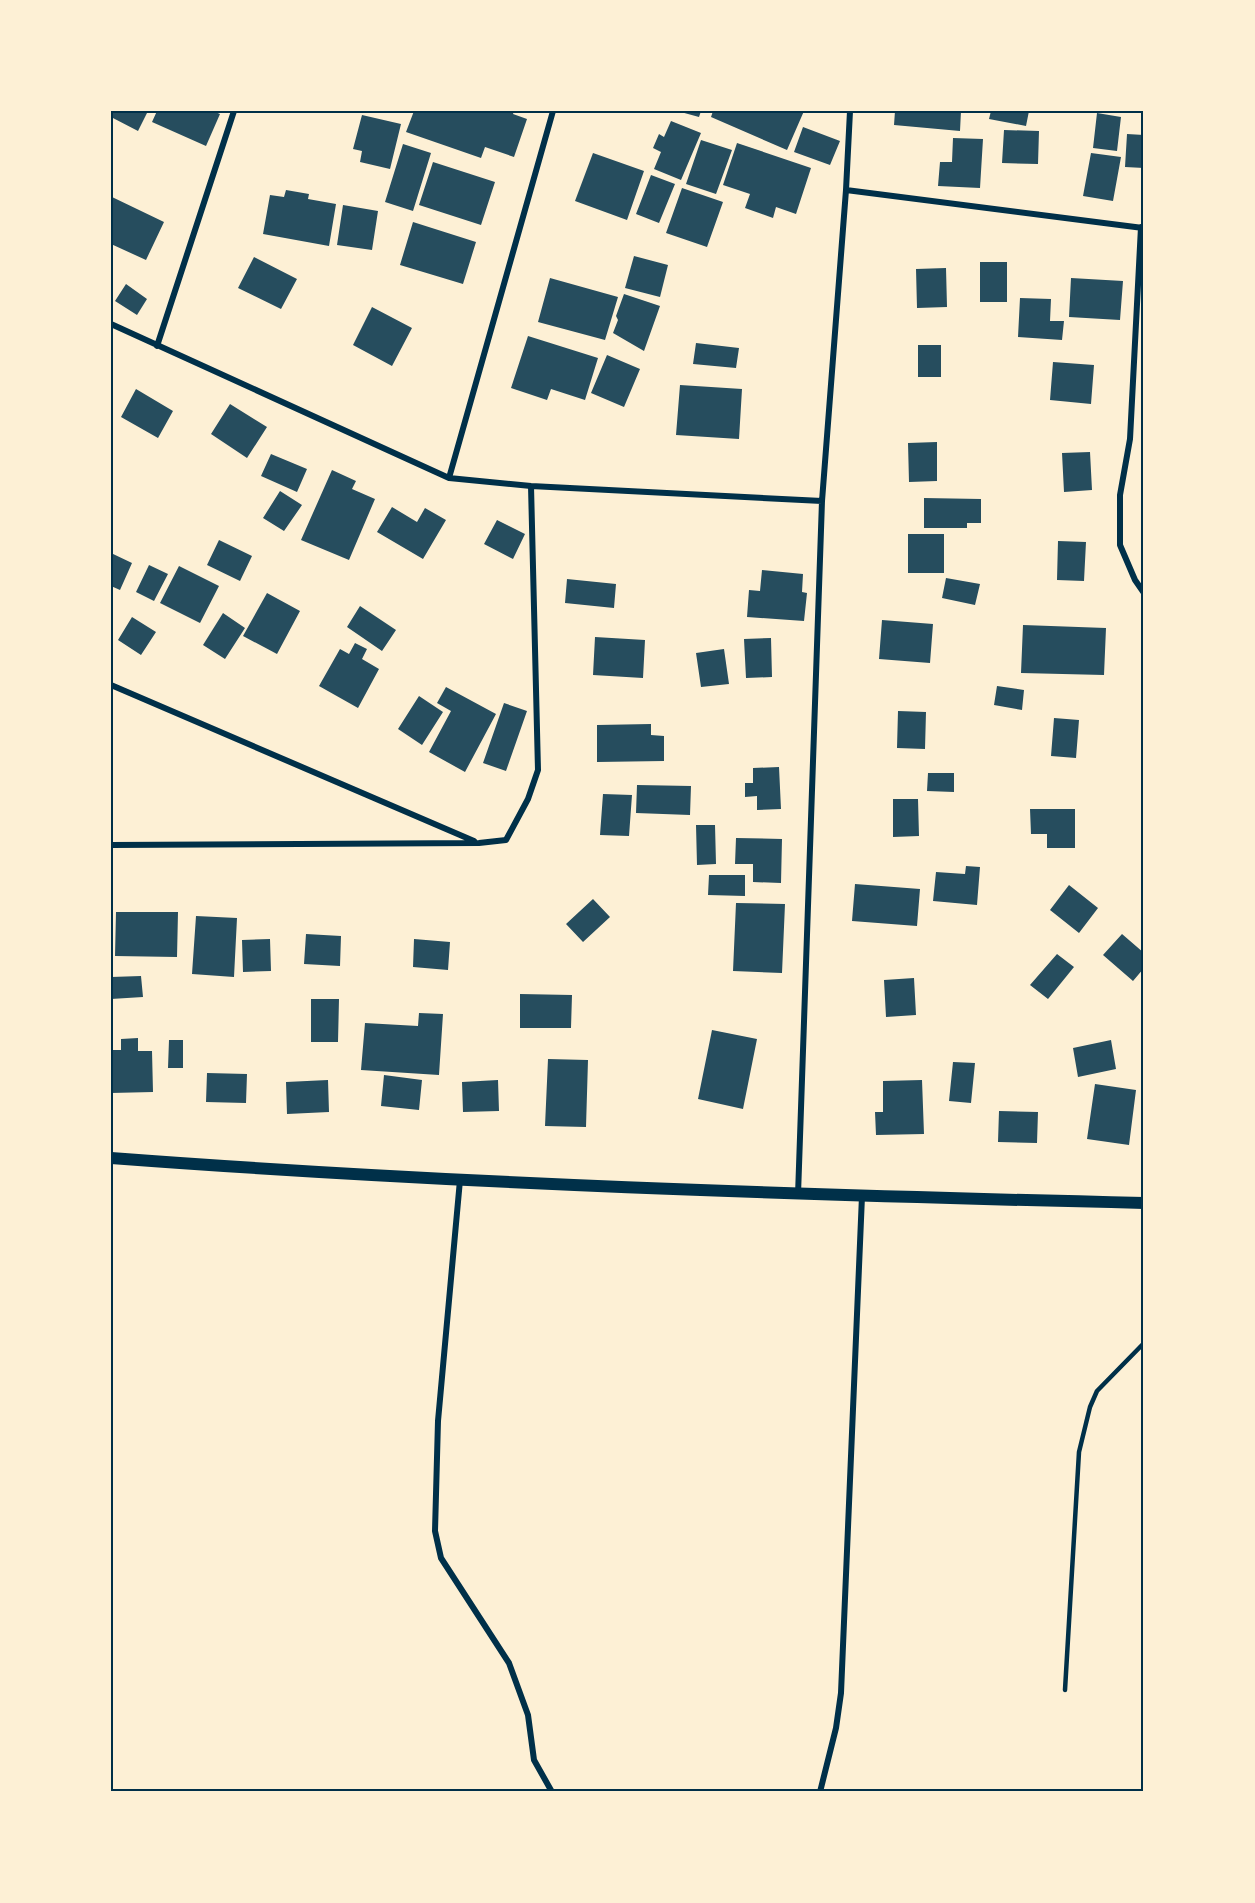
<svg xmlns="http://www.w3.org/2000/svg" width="1255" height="1903" font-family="'PT Sans Narrow',sans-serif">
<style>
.building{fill:#264d5e}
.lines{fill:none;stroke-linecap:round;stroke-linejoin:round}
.service{stroke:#003049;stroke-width:4.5}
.minor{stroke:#003049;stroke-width:6}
.secondary{stroke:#003049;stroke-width:12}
.neatline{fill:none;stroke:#003049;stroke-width:2}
</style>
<rect width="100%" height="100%" fill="#fdf0d5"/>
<path class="building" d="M 111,111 L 148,111 L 138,131 L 111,117 Z
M 157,111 L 213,111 L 220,114 L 206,146 L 152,122 Z
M 414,111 L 514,111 L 513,114 L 527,119 L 514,157 L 485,147 L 481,158 L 406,132 Z
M 677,111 L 701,111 L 699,117 Z
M 713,111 L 804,111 L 787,150 L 711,117 Z
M 895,111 L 961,111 L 960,131 L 894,125 Z
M 991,111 L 1029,111 L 1026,126 L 989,119 Z
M 1097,113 L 1121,117 L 1117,151 L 1093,148 Z
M 362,115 L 401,124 L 390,169 L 360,162 L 362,151 L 353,149 Z
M 671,121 L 701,133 L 681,180 L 654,169 L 661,152 L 653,148 L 659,134 L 664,137 Z
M 803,127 L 840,141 L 830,165 L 794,152 Z
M 1004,130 L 1039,131 L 1038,164 L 1002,163 Z
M 1127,134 L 1144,135 L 1144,168 L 1125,167 Z
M 953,138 L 983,139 L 980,188 L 938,186 L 940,162 L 952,162 Z
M 701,140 L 732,150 L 716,194 L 686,184 Z
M 737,143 L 811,168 L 796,214 L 776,207 L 773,218 L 745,208 L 750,194 L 723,185 Z
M 403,144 L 431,153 L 413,211 L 385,202 Z
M 593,153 L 644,171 L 627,220 L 575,201 Z
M 1091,153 L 1121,157 L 1113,201 L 1083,196 Z
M 433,162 L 495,182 L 481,225 L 419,205 Z
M 651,175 L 675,184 L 659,223 L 636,214 Z
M 682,188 L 723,202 L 707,247 L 666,233 Z
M 286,190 L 309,194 L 308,199 L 336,204 L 329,246 L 263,234 L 270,195 L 284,197 Z
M 112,197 L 164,222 L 146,260 L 111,244 Z
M 343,205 L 378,211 L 372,250 L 337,245 Z
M 413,222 L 476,242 L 463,284 L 400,265 Z
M 634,256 L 668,265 L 660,297 L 625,288 Z
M 254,257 L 297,279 L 281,309 L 238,288 Z
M 980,262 L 1007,262 L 1007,302 L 980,302 Z
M 946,268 L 947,307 L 917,308 L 916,269 Z
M 550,278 L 618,297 L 605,340 L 538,322 Z
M 1071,278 L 1123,281 L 1120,320 L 1069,317 Z
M 126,284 L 147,299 L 137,315 L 115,301 Z
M 624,294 L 660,306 L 644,351 L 613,333 L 618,320 L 616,316 Z
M 1020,298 L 1051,299 L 1050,321 L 1064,321 L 1062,340 L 1018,337 Z
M 372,307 L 412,328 L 392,366 L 353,345 Z
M 528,336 L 598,358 L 585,400 L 551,389 L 547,400 L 511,388 Z
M 696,343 L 739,348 L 736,368 L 693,364 Z
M 918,345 L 941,345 L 941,377 L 918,377 Z
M 607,355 L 640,369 L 624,407 L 591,393 Z
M 1053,362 L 1094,365 L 1091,404 L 1050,400 Z
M 680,385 L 742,389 L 739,439 L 676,435 Z
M 136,389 L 173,411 L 158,438 L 121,417 Z
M 230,404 L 267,427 L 247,458 L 211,434 Z
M 937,442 L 937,481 L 909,482 L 908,443 Z
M 1090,452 L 1092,490 L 1064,492 L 1062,453 Z
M 271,454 L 307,469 L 297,492 L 261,476 Z
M 332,470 L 356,481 L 352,489 L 375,499 L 349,560 L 301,540 Z
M 280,491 L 302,505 L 284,531 L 263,518 Z
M 924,498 L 981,499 L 981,523 L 967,523 L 967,528 L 924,528 Z
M 392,507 L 417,522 L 425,508 L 446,520 L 423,559 L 377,532 Z
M 497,520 L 525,534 L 513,559 L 484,544 Z
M 908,534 L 944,534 L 944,573 L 908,573 Z
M 219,540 L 252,556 L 240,581 L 207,565 Z
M 1058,541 L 1086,542 L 1084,581 L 1057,580 Z
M 111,553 L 132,563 L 120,590 L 111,586 Z
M 149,565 L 168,574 L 154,601 L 136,592 Z
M 179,566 L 219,586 L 200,623 L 160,603 Z
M 762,570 L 803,574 L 802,592 L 807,593 L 804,621 L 747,617 L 749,590 L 760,591 Z
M 946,578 L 980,584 L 975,605 L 942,598 Z
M 567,579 L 616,584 L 614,608 L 565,603 Z
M 267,593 L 300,611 L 277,654 L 243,636 Z
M 360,606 L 396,630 L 382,651 L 347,627 Z
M 223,613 L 245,628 L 225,659 L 203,645 Z
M 132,617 L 156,632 L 141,655 L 118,640 Z
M 882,620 L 933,624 L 930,663 L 879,659 Z
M 1023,625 L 1106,628 L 1104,675 L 1021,673 Z
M 595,637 L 645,640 L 643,678 L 593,675 Z
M 771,638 L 772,677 L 746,678 L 744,639 Z
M 355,643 L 367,649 L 362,659 L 379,669 L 358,708 L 319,686 L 340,649 L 349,654 Z
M 724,649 L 729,684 L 701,687 L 696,653 Z
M 997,686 L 1024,690 L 1022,710 L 994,705 Z
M 446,687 L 496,714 L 465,772 L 429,752 L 451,711 L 437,703 Z
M 419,696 L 443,712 L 422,745 L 398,729 Z
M 504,703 L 527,711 L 506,771 L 483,763 Z
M 898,711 L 926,712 L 925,749 L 897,748 Z
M 1054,718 L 1079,720 L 1076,758 L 1051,756 Z
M 651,724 L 651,735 L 664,736 L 664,761 L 597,762 L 597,725 Z
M 779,767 L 781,809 L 757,810 L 757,796 L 745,797 L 745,783 L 753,783 L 753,768 Z
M 928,773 L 954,773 L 954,792 L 927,791 Z
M 637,785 L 691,786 L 690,815 L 636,813 Z
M 603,794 L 632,795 L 629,836 L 600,835 Z
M 893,799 L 918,799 L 919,836 L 893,837 Z
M 1030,809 L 1075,809 L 1075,848 L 1047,848 L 1047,834 L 1031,834 Z
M 696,825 L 715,825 L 716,864 L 697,865 Z
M 736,838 L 782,839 L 781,883 L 753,882 L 753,864 L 735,864 Z
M 966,866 L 980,867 L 977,905 L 933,901 L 936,872 L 965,874 Z
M 709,875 L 745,875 L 745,896 L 708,895 Z
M 855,884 L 920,889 L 917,926 L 852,921 Z
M 1069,885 L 1098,908 L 1079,933 L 1050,910 Z
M 593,899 L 610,917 L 583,942 L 566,924 Z
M 736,903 L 785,904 L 782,973 L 733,971 Z
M 116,912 L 178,912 L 177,957 L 115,956 Z
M 196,916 L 237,918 L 234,977 L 192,974 Z
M 306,934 L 341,936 L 340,966 L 304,964 Z
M 1122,934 L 1144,953 L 1144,968 L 1133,981 L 1103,955 Z
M 270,939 L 271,971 L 243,972 L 242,940 Z
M 414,939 L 450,942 L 448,970 L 413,967 Z
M 1057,954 L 1074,967 L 1048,999 L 1030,985 Z
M 141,976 L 143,997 L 111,999 L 111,977 Z
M 914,978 L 916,1015 L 886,1017 L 884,980 Z
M 520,994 L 572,995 L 571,1028 L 520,1028 Z
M 311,999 L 339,999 L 338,1042 L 311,1042 Z
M 419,1013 L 443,1014 L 439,1075 L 361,1070 L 365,1023 L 418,1026 Z
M 712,1030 L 757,1039 L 743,1109 L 698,1099 Z
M 138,1038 L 138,1051 L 152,1051 L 153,1092 L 111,1093 L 111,1050 L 121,1050 L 121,1039 Z
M 169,1040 L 183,1040 L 183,1068 L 168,1068 Z
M 1111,1040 L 1116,1069 L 1078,1077 L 1073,1048 Z
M 548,1059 L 588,1060 L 586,1127 L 545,1126 Z
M 953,1062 L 975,1063 L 971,1103 L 949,1101 Z
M 207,1073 L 247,1074 L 246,1103 L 206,1102 Z
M 384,1075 L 422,1080 L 419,1110 L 381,1106 Z
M 328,1080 L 329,1112 L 287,1114 L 286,1082 Z
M 498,1080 L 499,1111 L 463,1112 L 462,1082 Z
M 922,1080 L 924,1134 L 876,1135 L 875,1112 L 883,1112 L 883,1081 Z
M 1095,1084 L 1136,1090 L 1129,1145 L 1087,1139 Z
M 999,1111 L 1038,1112 L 1037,1143 L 998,1142 Z"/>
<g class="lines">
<path class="service" d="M 1065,1690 L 1079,1452 L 1090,1407 L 1097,1391 L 1144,1343"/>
<path class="minor" d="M 846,190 L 1143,228
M 1141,227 L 1130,439 L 1120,495 L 1120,545 L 1135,580 L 1144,593
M 111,324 L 449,478 L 531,486 L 822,501 L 798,1195
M 157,346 L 234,111
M 449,478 L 553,111
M 822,501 L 846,190 L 850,111
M 111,685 L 474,841
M 111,845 L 479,843 L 506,840 L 528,799 L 538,770 L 531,486
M 460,1180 L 438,1421 L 435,1531 L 441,1558 L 509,1663 L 528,1715 L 534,1760 L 552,1792
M 820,1792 L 836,1728 L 841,1693 L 862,1196"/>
<path class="secondary" d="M 111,1158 C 455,1184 799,1195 1144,1203"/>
</g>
<rect width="1255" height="1903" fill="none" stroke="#fdf0d5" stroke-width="225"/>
<rect x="112" y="112" width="1030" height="1678" class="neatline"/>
</svg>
